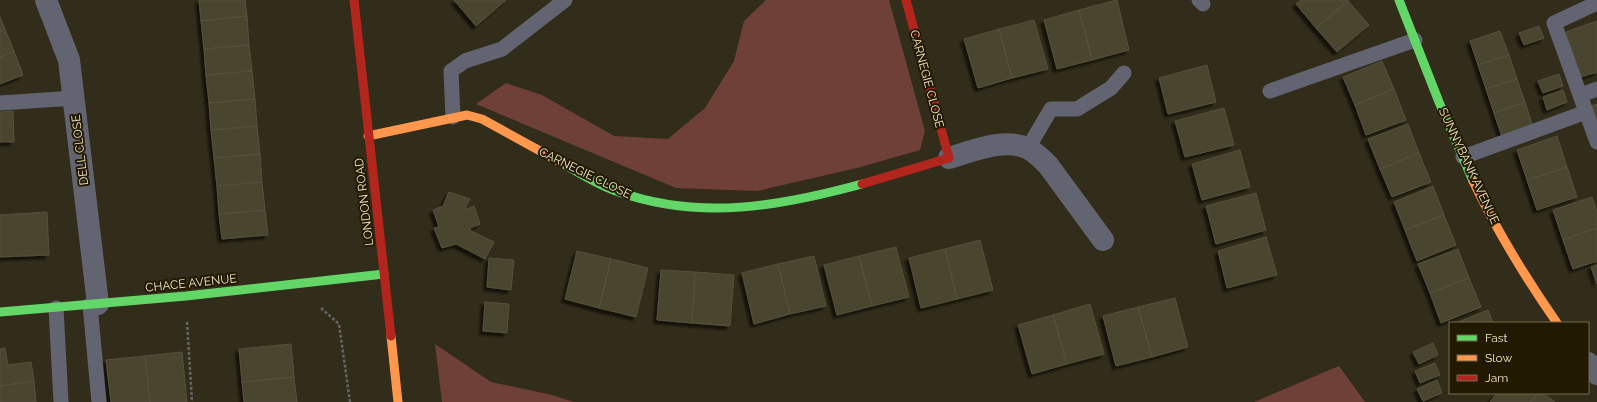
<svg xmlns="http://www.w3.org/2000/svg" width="1597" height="402" font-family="Raleway,sans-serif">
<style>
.green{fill:#6f4037}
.building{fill:#49452e;stroke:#55513c;filter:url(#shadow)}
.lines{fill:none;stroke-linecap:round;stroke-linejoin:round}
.path{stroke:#656566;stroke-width:2.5;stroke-dasharray:3 2;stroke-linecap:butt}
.lane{stroke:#626571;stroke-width:15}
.street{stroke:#626571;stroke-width:22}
.fast{stroke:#63d668;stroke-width:9}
.slow{stroke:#ff974d;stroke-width:9}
.jam{stroke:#b3261e;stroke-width:9}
.labels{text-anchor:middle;stroke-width:4;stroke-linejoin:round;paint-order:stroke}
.street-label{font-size:12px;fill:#f0e4c4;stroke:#221901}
</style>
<defs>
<filter id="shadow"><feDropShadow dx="-3.5" dy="3.5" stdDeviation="1" flood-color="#0009"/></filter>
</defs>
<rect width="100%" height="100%" fill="#322c1a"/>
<path class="green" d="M 766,0 L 889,0 L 925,131 L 920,150 L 857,168 L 757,191 L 676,188 L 476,104 L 506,83 L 542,95 L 614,136 L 668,139 L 705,108 L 734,61 L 744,21 Z
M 435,344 L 491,382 L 552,395 L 574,402 L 442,402 Z
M 1339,366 L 1365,402 L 1254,402 Z"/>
<path class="building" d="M 199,0 L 245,0 L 247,16 L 201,21 Z
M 454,0 L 506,0 L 476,26 Z
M 1117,0 L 1129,50 L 1092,60 L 1079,10 Z
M 1301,0 L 1348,0 L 1348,1 L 1316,28 L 1296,4 Z
M 1348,1 L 1369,25 L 1337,52 L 1316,28 Z
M 1079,10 L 1092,60 L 1057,69 L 1044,20 Z
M 247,16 L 249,45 L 204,49 L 201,21 Z
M 0,17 L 5,29 L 0,31 Z
M 1034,20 L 1048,69 L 1012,78 L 999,29 Z
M 1597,21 L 1597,72 L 1581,77 L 1566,32 Z
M 1539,26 L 1544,38 L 1524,45 L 1519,33 Z
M 5,29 L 14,51 L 0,57 L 0,31 Z
M 999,29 L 1012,78 L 978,88 L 964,39 Z
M 1500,31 L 1509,55 L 1478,65 L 1470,41 Z
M 249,45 L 252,71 L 206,75 L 204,49 Z
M 14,51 L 23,75 L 0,84 L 0,57 Z
M 1509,55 L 1517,79 L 1486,89 L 1478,65 Z
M 1382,61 L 1394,89 L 1355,105 L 1343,77 Z
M 1207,65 L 1216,102 L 1168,114 L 1159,78 Z
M 252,71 L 255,99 L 209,103 L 206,75 Z
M 1559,74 L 1563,86 L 1543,93 L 1538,81 Z
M 1517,79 L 1525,102 L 1494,113 L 1486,89 Z
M 1394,89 L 1406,120 L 1366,135 L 1355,105 Z
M 1563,90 L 1567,102 L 1547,110 L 1543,97 Z
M 255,99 L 257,126 L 211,130 L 209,103 Z
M 1525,102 L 1533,127 L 1502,137 L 1494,113 Z
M 1597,104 L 1597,123 L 1591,106 Z
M 1224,108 L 1234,145 L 1185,157 L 1175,121 Z
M 13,111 L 14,142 L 0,142 L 0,112 Z
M 1408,124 L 1419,153 L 1380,169 L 1368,139 Z
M 257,126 L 260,154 L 214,158 L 211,130 Z
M 1557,136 L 1567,167 L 1527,180 L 1517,150 Z
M 1240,150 L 1250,187 L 1202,200 L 1192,164 Z
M 1419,153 L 1431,182 L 1392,197 L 1380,169 Z
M 260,154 L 262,182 L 217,186 L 214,158 Z
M 1567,167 L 1577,197 L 1537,210 L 1527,180 Z
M 262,182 L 265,210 L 219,214 L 217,186 Z
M 1433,186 L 1444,215 L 1405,230 L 1394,202 Z
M 449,192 L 470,199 L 464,210 L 474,206 L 480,224 L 470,228 L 471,231 L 494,242 L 485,259 L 456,244 L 442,248 L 434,228 L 439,227 L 433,210 L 443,206 Z
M 1256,193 L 1266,230 L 1216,244 L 1206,206 Z
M 1592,197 L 1597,212 L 1597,228 L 1563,240 L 1553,210 Z
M 265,210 L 268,235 L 222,239 L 219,214 Z
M 47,212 L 49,255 L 0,257 L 0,215 Z
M 1444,215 L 1456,245 L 1417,261 L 1405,230 Z
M 1597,228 L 1597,261 L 1573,269 L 1563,240 Z
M 1266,237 L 1277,275 L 1227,288 L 1218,251 Z
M 980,240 L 993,290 L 957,299 L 945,249 Z
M 896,247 L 909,297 L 872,306 L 859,256 Z
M 945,249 L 957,299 L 921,308 L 909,258 Z
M 1458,249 L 1469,278 L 1430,293 L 1418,264 Z
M 577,251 L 611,259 L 599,308 L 565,299 Z
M 814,256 L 826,306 L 790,314 L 778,264 Z
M 859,256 L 872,306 L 837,315 L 824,265 Z
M 489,258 L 514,260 L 511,290 L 487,287 Z
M 611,259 L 648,268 L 636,317 L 599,308 Z
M 778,264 L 790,314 L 754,324 L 742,273 Z
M 1597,265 L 1597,284 L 1591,267 Z
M 661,270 L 695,272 L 692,323 L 657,320 Z
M 695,272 L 734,275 L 730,326 L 692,323 Z
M 1469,278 L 1481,307 L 1441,323 L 1430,293 Z
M 1175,298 L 1188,347 L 1152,357 L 1138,307 Z
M 485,302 L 509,304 L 507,333 L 483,331 Z
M 1090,304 L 1104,354 L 1067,364 L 1053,315 Z
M 1138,307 L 1152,357 L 1116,366 L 1103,316 Z
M 1488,310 L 1493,323 L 1456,323 Z
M 1053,315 L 1067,364 L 1032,374 L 1018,325 Z
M 1433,343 L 1438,355 L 1419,364 L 1413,352 Z
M 291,344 L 294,377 L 242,382 L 239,349 Z
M 5,348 L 8,365 L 31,362 L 34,381 L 0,386 L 0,349 Z
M 182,352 L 187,402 L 150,402 L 145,356 Z
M 145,356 L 150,402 L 111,402 L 106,360 Z
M 1435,363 L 1440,375 L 1420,383 L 1415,371 Z
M 294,377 L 297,402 L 244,402 L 242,382 Z
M 1437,380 L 1442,393 L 1423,401 L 1417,389 Z
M 34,381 L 36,402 L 0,402 L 0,386 Z
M 1497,393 L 1538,393 L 1531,402 L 1490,402 Z
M 1538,393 L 1543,393 L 1555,402 L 1531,402 Z"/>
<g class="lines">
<path class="path" d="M 321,308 L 339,324 L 350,402
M 187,322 L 192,402"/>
<path class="lane" d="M 1199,0 L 1203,4
M 1597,3 L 1554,23 L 1597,142
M 1270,91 L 1415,40
M 1581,95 L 1597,89
M 0,103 L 74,98
M 453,117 L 451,71 L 465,61 L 502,49 L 565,0
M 1028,148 L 1051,109 L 1077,109 L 1111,88 L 1124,73
M 1463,157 L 1586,112
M 90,305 L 99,402
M 56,308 L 61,402"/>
<path class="street" d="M 46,0 L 69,60 L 98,304
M 949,158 C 973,151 1005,137 1029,149 C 1036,153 1042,159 1048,165 L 1103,240
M 1588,363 L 1597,374"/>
<path class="fast" d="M 1399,0 L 1439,102 L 1473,181
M 562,163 C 580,173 599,186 619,192 C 701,221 781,206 862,184
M 0,312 L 186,296 L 384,274"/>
<path class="slow" d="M 368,136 L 467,115 L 482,119 L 562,163
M 1473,181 C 1497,231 1525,277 1557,323
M 391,336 L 398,402"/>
<path class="jam" d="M 354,0 L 391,336
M 862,184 L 949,158 L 906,0"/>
</g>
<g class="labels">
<g class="street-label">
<text transform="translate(927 79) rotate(75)" y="4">CARNEGIE CLOSE</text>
<text transform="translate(80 150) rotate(-97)" y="4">DELL CLOSE</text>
<text transform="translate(1469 166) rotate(65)" y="4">SUNNYBANK AVENUE</text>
<text transform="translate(585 173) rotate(26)" y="4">CARNEGIE CLOSE</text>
<text transform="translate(364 202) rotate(-97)" y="4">LONDON ROAD</text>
<text transform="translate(191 283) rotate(-6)" y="4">CHACE AVENUE</text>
</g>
</g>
<rect x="1449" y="322" width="140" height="72" fill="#221901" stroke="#746a4f"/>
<rect x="1457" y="335" width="20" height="6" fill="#63d668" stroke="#746a4f"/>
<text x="1485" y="342" font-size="12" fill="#f0e4c4">Fast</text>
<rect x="1457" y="355" width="20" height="6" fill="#ff974d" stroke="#746a4f"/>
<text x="1485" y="362" font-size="12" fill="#f0e4c4">Slow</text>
<rect x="1457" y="375" width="20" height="6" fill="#b3261e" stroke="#746a4f"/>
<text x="1485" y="382" font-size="12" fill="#f0e4c4">Jam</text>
</svg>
